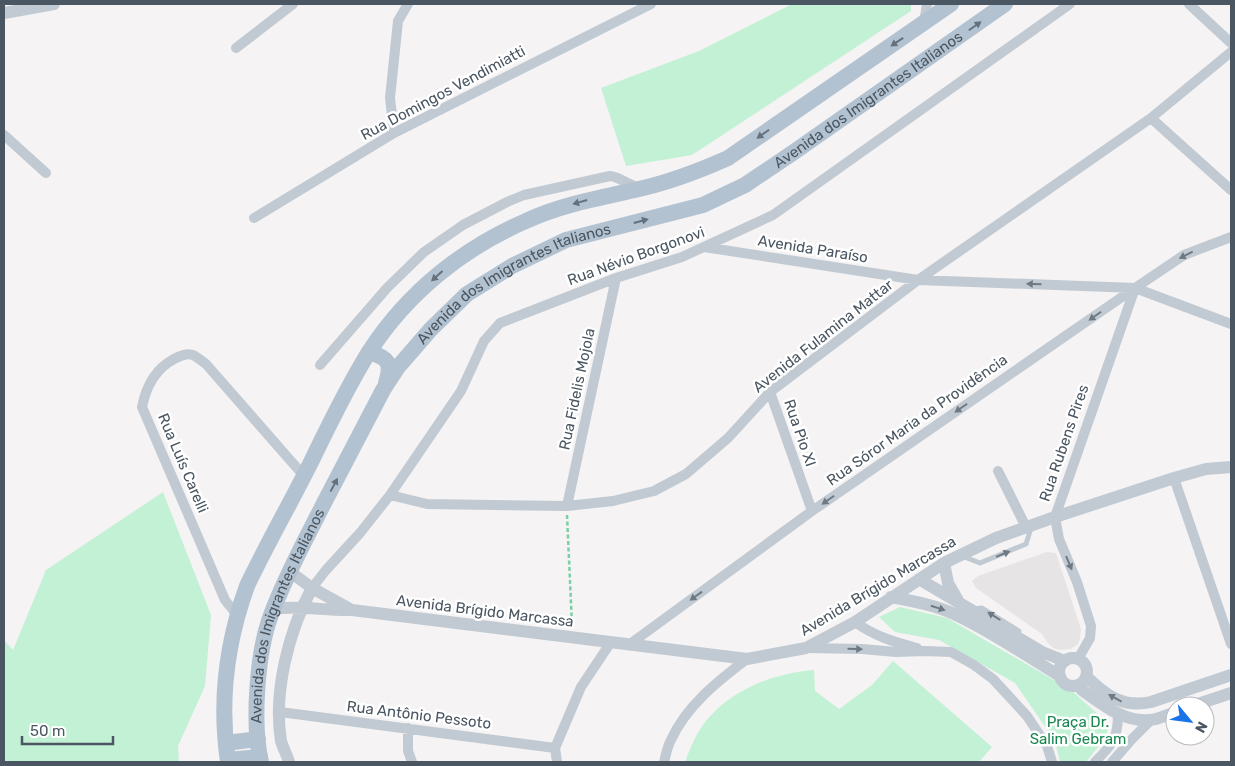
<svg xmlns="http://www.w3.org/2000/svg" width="1235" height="766" font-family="Rubik,sans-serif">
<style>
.education{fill:#e6e4e5}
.green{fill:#c3f1d5}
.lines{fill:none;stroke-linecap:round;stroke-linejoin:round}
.path{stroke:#7ad0a6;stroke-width:2.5;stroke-dasharray:4 2.5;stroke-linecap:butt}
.service{stroke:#c1cad2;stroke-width:5}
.minor{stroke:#c1cad2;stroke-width:10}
.tertiary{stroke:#c1cad2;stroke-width:12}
.primary{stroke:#b3c2d1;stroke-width:16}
.oneway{fill:#64717d}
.oneway2{fill:#6e7983}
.labels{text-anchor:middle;stroke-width:5;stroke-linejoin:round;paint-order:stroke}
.street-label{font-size:15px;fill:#4a5661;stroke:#fff}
.park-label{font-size:15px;fill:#17864f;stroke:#fff}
</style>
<rect width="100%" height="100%" fill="#f5f3f3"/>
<path class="education" d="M 1047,552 L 1056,553 L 1081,629 L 1080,639 L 1078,644 L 1071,649 L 1060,650 L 1053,648 L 1047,642 L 1042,634 L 976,588 L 972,581 L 978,576 Z"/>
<path class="green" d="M 792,4 L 911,4 L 911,11 L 692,155 L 626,166 L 601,88 L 699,51 Z
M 163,492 L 211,615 L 205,686 L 178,746 L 179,762 L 4,762 L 4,640 L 13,650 L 46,570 Z
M 900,607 L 947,618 L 1071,690 L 1110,725 L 1103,741 L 1086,762 L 1060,762 L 1055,741 L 1015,683 L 939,640 L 895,632 L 879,617 Z
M 893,661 L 992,747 L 979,762 L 685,762 C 690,749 696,733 706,721 C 731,689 775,673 814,670 L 815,691 L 839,709 L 872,685 Z"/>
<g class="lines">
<path class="path" d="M 567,515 L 572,625"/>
<path class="service" d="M 962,556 L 980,563 L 1026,544 L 1031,528
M 974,609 L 982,608 L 1019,631"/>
<path class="minor" d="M 1189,4 L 1231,43
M 924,23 L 927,4
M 236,48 L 293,4
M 1151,118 L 1231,190
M 394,133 L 390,98 L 398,21 L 408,4
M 4,135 L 46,173
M 254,218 L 394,133 L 651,4
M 704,247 L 918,280 L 1135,288 L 1231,324
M 320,365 L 387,288 L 424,252 L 463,225 L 507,202 L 524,195 L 610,176 C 620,177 629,185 639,188
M 770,392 L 812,511
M 998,471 L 1026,527
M 1174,478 L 1231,644
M 390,495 L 427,504 L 567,506 L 613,501 L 654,491 L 686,474 L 728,438 L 770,392 L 918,280 L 1151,118 L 1231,52
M 567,506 L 616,278
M 312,588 L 326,570 L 360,533 L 390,495 L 461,391 L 484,341 L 500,323 L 616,278 L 682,257 L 773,215 L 1070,4
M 237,615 L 225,600 L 142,407 C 146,387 155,369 174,359 C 180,356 186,353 193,355 C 197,357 202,361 206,364 L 304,476
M 855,622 C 874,636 894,642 917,648
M 630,644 L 812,511 L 1135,288 L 1184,255 L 1231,237
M 806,648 L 862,649 L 896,652 L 925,651 L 951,652 L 974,665 L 993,679 L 1027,716 L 1047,746 L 1052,762
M 1078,659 L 1090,638 L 1091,626 L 1077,582 L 1059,539 L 1055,517 L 1135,288
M 280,712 L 555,748
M 408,728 L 408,751 L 412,762
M 557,762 L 555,748 L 581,687 L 611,642
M 664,762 C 666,755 667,747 671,740 C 686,706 719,680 747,659
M 1095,762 C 1112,745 1118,739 1118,714
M 1112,762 L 1132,739 L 1151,720"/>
<path class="tertiary" d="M 4,13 L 54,4
M 944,563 L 948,583 L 960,604
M 289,571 L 312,588 L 350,609
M 919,579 L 1042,652 L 1065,661
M 891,597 C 912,601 935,605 954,614 C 991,631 1025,655 1060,676
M 273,609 C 299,605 326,611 352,610 L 747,659 L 806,648 L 855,622 L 944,563 L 996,538 L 1055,517 L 1174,478 L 1206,469 L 1231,467
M1059 672a14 14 0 1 1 28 0a14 14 0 1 1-28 0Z
M 1086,676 C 1106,696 1123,708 1151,702 L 1231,675
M 1078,685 L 1082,690 C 1102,704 1123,722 1149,720 C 1157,720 1167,715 1175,712
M 1192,706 L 1231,693
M 289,762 C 287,755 283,748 281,741 C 273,692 289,630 312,588"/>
<g class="primary">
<path d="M 369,352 C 389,358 392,363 386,383"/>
<path d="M 226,743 L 258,739"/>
<path d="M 228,760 L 260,757"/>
<path d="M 228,762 C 219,701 226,644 247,586 C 267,544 290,504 311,462 C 329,425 347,387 369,352 C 407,293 463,248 526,221 C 563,204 600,198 639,189 C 670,182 699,171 728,158 L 951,4"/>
<path id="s1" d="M 261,762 C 252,723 257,652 271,615 C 285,577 305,541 323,505 C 343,466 363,428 383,390 L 398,367 L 431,329 L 467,294 L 512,266 L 566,240 L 703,205 L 745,185 L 794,152 L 1005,4"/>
</g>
</g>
<defs><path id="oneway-solid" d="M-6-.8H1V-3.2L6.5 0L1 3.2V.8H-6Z" transform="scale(1.25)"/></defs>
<g class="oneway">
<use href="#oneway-solid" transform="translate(975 26) rotate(-35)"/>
<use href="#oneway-solid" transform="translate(897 42) rotate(146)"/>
<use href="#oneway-solid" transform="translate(763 134) rotate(145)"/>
<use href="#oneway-solid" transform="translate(580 202) rotate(164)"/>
<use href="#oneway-solid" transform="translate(641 221) rotate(-15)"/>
<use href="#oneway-solid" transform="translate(437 276) rotate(138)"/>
<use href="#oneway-solid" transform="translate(334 485) rotate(-62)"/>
</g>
<g class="oneway2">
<use href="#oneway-solid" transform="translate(1186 255) rotate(153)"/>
<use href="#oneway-solid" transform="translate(1034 284) rotate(-178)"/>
<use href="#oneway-solid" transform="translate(1095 316) rotate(145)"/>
<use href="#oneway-solid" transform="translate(961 408) rotate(145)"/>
<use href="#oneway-solid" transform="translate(828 500) rotate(145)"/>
<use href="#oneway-solid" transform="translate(1003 554) rotate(-22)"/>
<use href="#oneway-solid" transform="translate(1069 563) rotate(67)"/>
<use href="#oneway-solid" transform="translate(696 596) rotate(144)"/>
<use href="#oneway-solid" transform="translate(938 608) rotate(18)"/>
<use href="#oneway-solid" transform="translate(994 616) rotate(-148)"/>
<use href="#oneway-solid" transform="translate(855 649) rotate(2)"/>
<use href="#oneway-solid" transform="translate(1115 698) rotate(-151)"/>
</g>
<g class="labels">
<g class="street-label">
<text transform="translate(443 93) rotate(-28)" y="5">Rua Domingos Vendimiatti</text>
<text dy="5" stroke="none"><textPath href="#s1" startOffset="979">Avenida dos Imigrantes Italianos</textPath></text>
<text transform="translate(813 249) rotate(9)" y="5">Avenida Paraíso</text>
<text transform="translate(636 256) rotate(-20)" y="5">Rua Névio Borgonovi</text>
<text dy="5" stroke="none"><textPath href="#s1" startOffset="574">Avenida dos Imigrantes Italianos</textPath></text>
<text transform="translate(823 336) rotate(-38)" y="5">Avenida Fulamina Mattar</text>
<text transform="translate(577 389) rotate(-78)" y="5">Rua Fidelis Mojola</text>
<text transform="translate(917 420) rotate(-35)" y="5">Rua Sóror Maria da Providência</text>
<text transform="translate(800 433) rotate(71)" y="5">Rua Pio XI</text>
<text transform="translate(1064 443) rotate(-71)" y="5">Rua Rubens Pires</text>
<text transform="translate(183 463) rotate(67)" y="5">Rua Luís Carelli</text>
<text transform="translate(878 586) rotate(-31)" y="5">Avenida Brígido Marcassa</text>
<text transform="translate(485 611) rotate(7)" y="5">Avenida Brígido Marcassa</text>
<text dy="5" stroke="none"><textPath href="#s1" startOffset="152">Avenida dos Imigrantes Italianos</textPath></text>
<text transform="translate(419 715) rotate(7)" y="5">Rua Antônio Pessoto</text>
</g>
<g class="park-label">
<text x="1078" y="727">Praça Dr.<tspan x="1078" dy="17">Salim Gebram</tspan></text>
</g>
</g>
<rect width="1235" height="766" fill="none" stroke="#4a5661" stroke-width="10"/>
<g transform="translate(1190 721) rotate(119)"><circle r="24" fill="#ffffff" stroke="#b7bbc0"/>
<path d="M0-4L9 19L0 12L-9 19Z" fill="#1a73e8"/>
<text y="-8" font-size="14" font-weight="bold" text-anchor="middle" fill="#4a5661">N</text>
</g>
<path d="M22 736v8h91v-8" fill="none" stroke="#4a5661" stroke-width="2.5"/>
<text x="30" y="736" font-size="15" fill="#4a5661" stroke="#ffffff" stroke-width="4" paint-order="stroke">50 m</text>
</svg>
